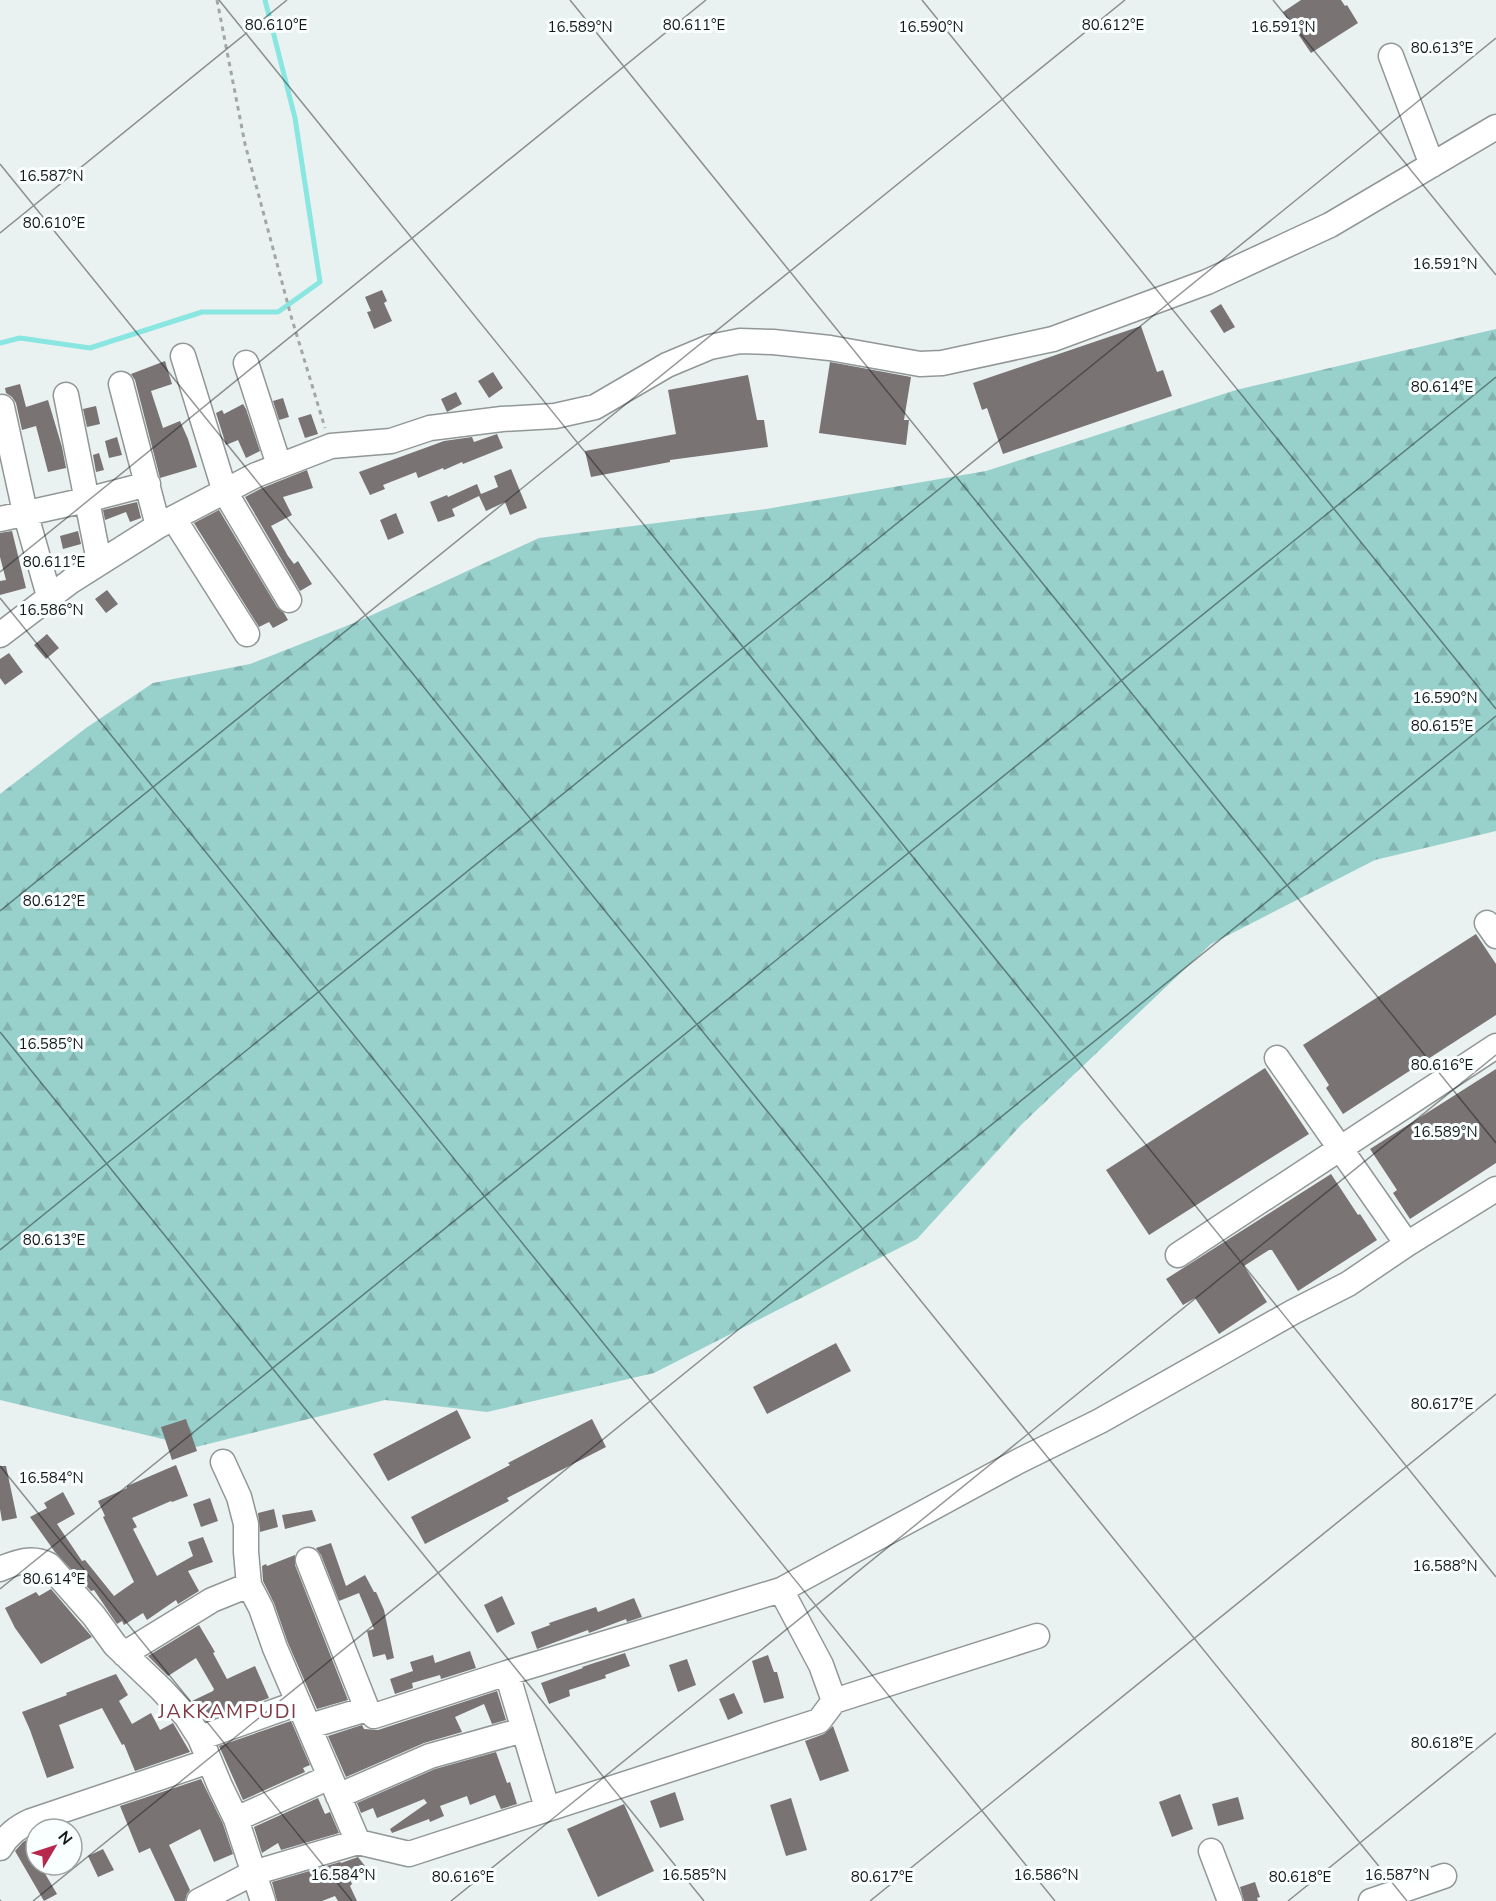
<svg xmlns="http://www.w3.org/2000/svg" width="1496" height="1901" font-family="'Nunito Sans',sans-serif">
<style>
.forest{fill:url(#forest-firs)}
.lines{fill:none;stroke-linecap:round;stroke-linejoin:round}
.stream{stroke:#89e6e0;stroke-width:5}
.building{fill:#797374}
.minor-casing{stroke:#919796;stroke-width:27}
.path{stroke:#a1a7a7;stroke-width:3;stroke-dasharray:4.5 4.5;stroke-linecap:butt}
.minor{stroke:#fff;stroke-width:24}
.ticks{fill:none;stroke:#161818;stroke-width:1.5;stroke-opacity:0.45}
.labels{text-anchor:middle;stroke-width:6;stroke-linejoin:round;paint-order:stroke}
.quarter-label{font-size:20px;letter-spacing:1.5px;fill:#813944;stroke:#f8fffe}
.ticks-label{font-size:15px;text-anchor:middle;fill:#161818;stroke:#f8fffe;stroke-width:6;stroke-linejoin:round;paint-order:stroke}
</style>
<defs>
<pattern id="forest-firs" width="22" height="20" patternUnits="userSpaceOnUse" patternTransform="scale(1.5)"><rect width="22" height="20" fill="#98d1cc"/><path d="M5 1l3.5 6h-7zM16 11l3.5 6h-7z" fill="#82b3ae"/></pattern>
</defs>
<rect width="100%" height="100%" fill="#eaf1f1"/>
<path class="forest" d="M 1496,329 L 1496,831 L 1375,860 L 1211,944 L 1021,1125 L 917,1239 L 654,1373 L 487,1412 L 385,1400 L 196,1447 L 0,1400 L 0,794 L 86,728 L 153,683 L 250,664 L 359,621 L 539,538 L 766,509 L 986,471 L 1236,390 Z"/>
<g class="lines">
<path class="stream" d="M 0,343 L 20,338 L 90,348 L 202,312 L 278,312 L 320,282 L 295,118 L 265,0"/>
</g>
<path class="building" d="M 1301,0 L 1341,0 L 1345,6 L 1347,5 L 1358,23 L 1311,53 L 1283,12 Z
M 382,290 L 387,301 L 384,303 L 392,321 L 374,329 L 367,312 L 371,311 L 365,297 Z
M 1221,304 L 1235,327 L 1224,333 L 1210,311 Z
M 1141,326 L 1157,372 L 1163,370 L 1172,396 L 1003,454 L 987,408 L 982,410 L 973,383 Z
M 165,361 L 172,384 L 151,391 L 163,428 L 180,421 L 188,439 L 197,467 L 160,478 L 135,380 L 131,374 Z
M 830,362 L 911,377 L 904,420 L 909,420 L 906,445 L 819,433 Z
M 493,372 L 503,388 L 489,398 L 478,381 Z
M 748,375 L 757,420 L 764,420 L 768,447 L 670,460 L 670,462 L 591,477 L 585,451 L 676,434 L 668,390 Z
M 20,384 L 26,407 L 48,400 L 62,447 L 66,468 L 48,472 L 36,426 L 22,430 L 16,403 L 12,397 L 6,393 L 5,388 Z
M 456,392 L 462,404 L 447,412 L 441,399 Z
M 283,398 L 289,417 L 279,420 L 273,401 Z
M 243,404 L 246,409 L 260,451 L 246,458 L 238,440 L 226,445 L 216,413 L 222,410 L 224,414 Z
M 96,406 L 100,424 L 87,427 L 83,409 Z
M 311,414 L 318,434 L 305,438 L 298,418 Z
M 497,434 L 503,448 L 463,464 L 462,462 L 444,470 L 443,468 L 418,478 L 416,472 L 383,485 L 385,489 L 370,495 L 359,472 L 444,441 L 472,437 L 474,442 Z
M 117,437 L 122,455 L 109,458 L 105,441 Z
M 99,453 L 104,470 L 96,472 L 93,455 Z
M 511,469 L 527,508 L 510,515 L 505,502 L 486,511 L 479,496 L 452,509 L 455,516 L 438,522 L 430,502 L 447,495 L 448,497 L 477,484 L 481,494 L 498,487 L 494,476 Z
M 307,470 L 313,488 L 283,497 L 292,515 L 271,526 L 288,556 L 294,564 L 298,561 L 312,584 L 300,591 L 245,497 L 262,488 Z
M 137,502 L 141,518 L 130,522 L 126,512 L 105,520 L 103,510 Z
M 219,510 L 277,607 L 284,613 L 288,620 L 273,628 L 269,622 L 259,627 L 194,523 Z
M 396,513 L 404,533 L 388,540 L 380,520 Z
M 12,531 L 26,588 L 0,595 L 0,581 L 6,580 L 0,557 L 0,533 Z
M 78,531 L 81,544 L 63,549 L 60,536 Z
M 107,590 L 118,604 L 106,613 L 95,599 Z
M 47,634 L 59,648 L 46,659 L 34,645 Z
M 9,653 L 23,672 L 5,685 L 0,678 L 0,659 Z
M 1476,934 L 1496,964 L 1496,1015 L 1343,1114 L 1326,1088 L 1329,1085 L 1303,1045 Z
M 1265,1068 L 1309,1134 L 1149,1235 L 1106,1170 Z
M 1496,1069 L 1496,1163 L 1410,1219 L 1393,1193 L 1397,1190 L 1370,1149 Z
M 1331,1174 L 1358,1215 L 1360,1214 L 1377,1240 L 1298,1291 L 1272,1250 L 1269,1250 L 1244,1266 L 1267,1302 L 1219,1334 L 1195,1298 L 1183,1305 L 1166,1279 Z
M 836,1343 L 851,1371 L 767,1414 L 753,1387 Z
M 457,1410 L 471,1438 L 388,1481 L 373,1454 Z
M 186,1419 L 197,1451 L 172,1460 L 161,1427 Z
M 592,1419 L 606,1447 L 507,1498 L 509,1501 L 425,1544 L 411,1517 L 510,1465 L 508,1463 Z
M 176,1465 L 188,1496 L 172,1502 L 171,1501 L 132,1518 L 137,1527 L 133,1529 L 157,1576 L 193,1556 L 188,1542 L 203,1537 L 213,1562 L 188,1571 L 199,1591 L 178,1604 L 176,1600 L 147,1620 L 143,1613 L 124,1625 L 122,1621 L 117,1624 L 94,1590 L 91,1591 L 55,1552 L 30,1517 L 47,1508 L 44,1503 L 63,1492 L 75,1514 L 57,1524 L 82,1561 L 85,1560 L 114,1596 L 134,1582 L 103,1517 L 105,1516 L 98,1501 L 127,1488 L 127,1486 Z
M 0,1466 L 6,1466 L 17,1518 L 2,1521 L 0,1509 Z
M 210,1498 L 218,1521 L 201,1527 L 193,1504 Z
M 274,1509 L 278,1527 L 260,1532 L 258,1513 Z
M 312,1510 L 316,1521 L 285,1529 L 282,1515 Z
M 331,1543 L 346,1586 L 365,1575 L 374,1592 L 376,1592 L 384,1610 L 394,1658 L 387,1660 L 385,1654 L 373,1657 L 367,1631 L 374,1629 L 359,1593 L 339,1601 L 321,1555 L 316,1548 Z
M 295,1555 L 295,1565 L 348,1700 L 317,1709 L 288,1643 L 274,1603 L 263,1581 L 262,1566 L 266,1564 L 267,1566 Z
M 51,1589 L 92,1637 L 41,1664 L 15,1628 L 5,1608 L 36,1592 L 39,1596 Z
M 502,1596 L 515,1624 L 497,1633 L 484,1605 Z
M 634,1598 L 642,1617 L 627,1622 L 626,1619 L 589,1633 L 588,1630 L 537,1649 L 531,1632 L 550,1625 L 549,1623 L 596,1607 L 598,1612 Z
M 199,1625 L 215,1652 L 213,1653 L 227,1679 L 255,1666 L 269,1698 L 206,1721 L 192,1701 L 213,1691 L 214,1689 L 196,1658 L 168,1676 L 148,1656 Z
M 470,1651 L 476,1668 L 441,1679 L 440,1675 L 412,1683 L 413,1688 L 395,1694 L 390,1679 L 413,1671 L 410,1662 L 433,1655 L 435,1663 Z
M 625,1653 L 630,1666 L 605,1675 L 606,1678 L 569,1690 L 570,1696 L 549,1704 L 541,1683 L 583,1668 L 582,1667 Z
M 768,1655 L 774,1672 L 777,1672 L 784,1698 L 764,1703 L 752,1661 Z
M 687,1659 L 696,1685 L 678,1692 L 669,1665 Z
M 116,1674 L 128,1695 L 119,1701 L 132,1724 L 151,1713 L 160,1730 L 173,1723 L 190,1752 L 135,1771 L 124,1744 L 122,1745 L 102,1708 L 59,1725 L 74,1768 L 47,1778 L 30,1730 L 22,1712 L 67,1695 L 66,1693 Z
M 497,1691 L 506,1720 L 492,1724 L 484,1704 L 455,1717 L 462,1732 L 424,1743 L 346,1777 L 328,1736 L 362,1725 L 364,1729 L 378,1730 Z
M 734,1693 L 743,1713 L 728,1720 L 719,1699 Z
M 291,1721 L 310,1765 L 303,1768 L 305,1772 L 243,1800 L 219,1746 Z
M 833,1726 L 849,1771 L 820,1781 L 805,1741 L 824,1734 Z
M 496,1752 L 507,1783 L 510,1782 L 517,1804 L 501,1809 L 495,1795 L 470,1805 L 467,1796 L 440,1806 L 444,1816 L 430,1822 L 429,1819 L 392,1833 L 390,1829 L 427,1803 L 424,1799 L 377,1818 L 373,1808 L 361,1813 L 357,1803 L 435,1769 Z
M 201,1779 L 223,1824 L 233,1854 L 214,1862 L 200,1829 L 169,1845 L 190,1890 L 187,1894 L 185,1901 L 175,1901 L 150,1848 L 139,1853 L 120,1806 Z
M 675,1792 L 684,1820 L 660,1828 L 650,1801 Z
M 1180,1794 L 1193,1829 L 1172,1837 L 1159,1802 Z
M 1238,1797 L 1244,1819 L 1218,1826 L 1212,1804 Z
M 318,1798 L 325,1814 L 330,1812 L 339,1833 L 281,1850 L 278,1843 L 262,1853 L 254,1827 Z
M 791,1798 L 807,1850 L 786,1856 L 770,1805 Z
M 624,1804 L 654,1871 L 598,1897 L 567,1829 Z
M 36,1834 L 36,1865 L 40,1865 L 57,1894 L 44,1901 L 15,1851 L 23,1842 Z
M 103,1849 L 114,1870 L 98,1877 L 88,1856 Z
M 358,1857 L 365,1866 L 349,1877 L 352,1884 L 350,1886 L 357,1901 L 338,1901 L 335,1896 L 322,1901 L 277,1901 L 272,1882 L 340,1862 L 341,1863 Z
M 1255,1882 L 1260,1897 L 1257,1898 L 1258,1901 L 1244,1901 L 1240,1887 Z"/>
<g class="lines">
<defs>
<path id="minor" d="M 1391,56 L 1432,165
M 183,356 L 225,492 L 289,600
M 246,363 L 279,465
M 121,384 L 158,526
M 66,395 L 99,561
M 2,407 L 25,512 L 49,596
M 0,519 L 86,500 L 148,484
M 174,519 L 247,634
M 0,635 L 71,581 L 158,526 L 256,475 L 331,446 L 391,441 L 430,428 L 502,419 L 555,416 L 595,407 L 667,365 L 710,347 L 740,341 L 773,342 L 830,348 L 920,364 L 942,363 L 1053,339 L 1207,282 L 1330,225 L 1496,127
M 1487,923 L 1496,936
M 1277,1058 L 1407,1244
M 1178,1255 L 1496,1046
M 223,1462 L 239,1497 L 246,1524 L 246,1552 L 249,1585 L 261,1608 L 275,1648 L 358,1842
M 308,1560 L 367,1709
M 0,1569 C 17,1562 32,1556 49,1565 L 94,1616 L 115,1645 L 161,1689 L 186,1716 L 200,1738 L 220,1786 L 236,1819 L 263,1901
M 124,1654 L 212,1600 L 249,1585
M 834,1701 L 1037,1636
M 310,1726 L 367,1709 L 374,1716 L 507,1673
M 200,1738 L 298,1703
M 338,1796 L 430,1756 L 523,1730
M 547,1808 L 507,1673 L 781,1590 L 1017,1462 L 1100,1421 L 1293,1312 L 1348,1284 L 1407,1244 L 1496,1189
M 236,1819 L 330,1777
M 0,1848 C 8,1834 18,1827 31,1821 L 209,1761
M 1211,1851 L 1230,1901
M 199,1901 L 253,1873 L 358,1842 L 409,1854 L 819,1721 L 834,1701 L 821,1665 L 781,1590
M 1371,1901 L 1444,1876"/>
</defs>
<use href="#minor" class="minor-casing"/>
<path class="path" d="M 217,0 L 245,144 L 291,316 L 325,428"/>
<use href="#minor" class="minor"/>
</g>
<path class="ticks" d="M 219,0 L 1496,1577M 570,0 L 1496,1143M 922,0 L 1496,709M 1273,0 L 1496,275M 0,164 L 1407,1901M 0,233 L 287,0M 0,572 L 706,0M 0,598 L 1055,1901M 0,911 L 1125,0M 0,1032 L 704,1901M 0,1250 L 1496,38M 0,1466 L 352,1901M 0,1589 L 1496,377M 0,1900 L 1,1901M 33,1901 L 1496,716M 451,1901 L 1496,1055M 870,1901 L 1496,1394M 1288,1901 L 1496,1733"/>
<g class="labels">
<g class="quarter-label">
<text x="228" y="1718">JAKKAMPUDI</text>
</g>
</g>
<g class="ticks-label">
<text x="276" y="30">80.610°E</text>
<text x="694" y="30">80.611°E</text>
<text x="1113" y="30">80.612°E</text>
<text x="580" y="32">16.589°N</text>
<text x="931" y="32">16.590°N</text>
<text x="1283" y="32">16.591°N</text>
<text x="1442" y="53">80.613°E</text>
<text x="51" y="181">16.587°N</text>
<text x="54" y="228">80.610°E</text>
<text x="1445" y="269">16.591°N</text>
<text x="1442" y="392">80.614°E</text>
<text x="54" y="567">80.611°E</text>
<text x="51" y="615">16.586°N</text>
<text x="1445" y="703">16.590°N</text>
<text x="1442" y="731">80.615°E</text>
<text x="54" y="906">80.612°E</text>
<text x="51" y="1049">16.585°N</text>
<text x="1442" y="1070">80.616°E</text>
<text x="1445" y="1137">16.589°N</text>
<text x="54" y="1245">80.613°E</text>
<text x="1442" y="1409">80.617°E</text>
<text x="51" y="1483">16.584°N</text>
<text x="1445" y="1571">16.588°N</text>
<text x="54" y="1584">80.614°E</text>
<text x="1442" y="1748">80.618°E</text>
<text x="343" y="1880">16.584°N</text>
<text x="694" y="1880">16.585°N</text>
<text x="1046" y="1880">16.586°N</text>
<text x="1397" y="1880">16.587°N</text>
<text x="463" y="1882">80.616°E</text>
<text x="882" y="1882">80.617°E</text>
<text x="1300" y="1882">80.618°E</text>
</g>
<g transform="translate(54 1847) rotate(51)"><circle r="28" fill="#f8fffe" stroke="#9ea3a2" stroke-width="1.5"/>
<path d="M0-4.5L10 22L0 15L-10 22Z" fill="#b8274c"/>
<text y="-9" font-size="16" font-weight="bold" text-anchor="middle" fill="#161818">N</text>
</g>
</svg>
